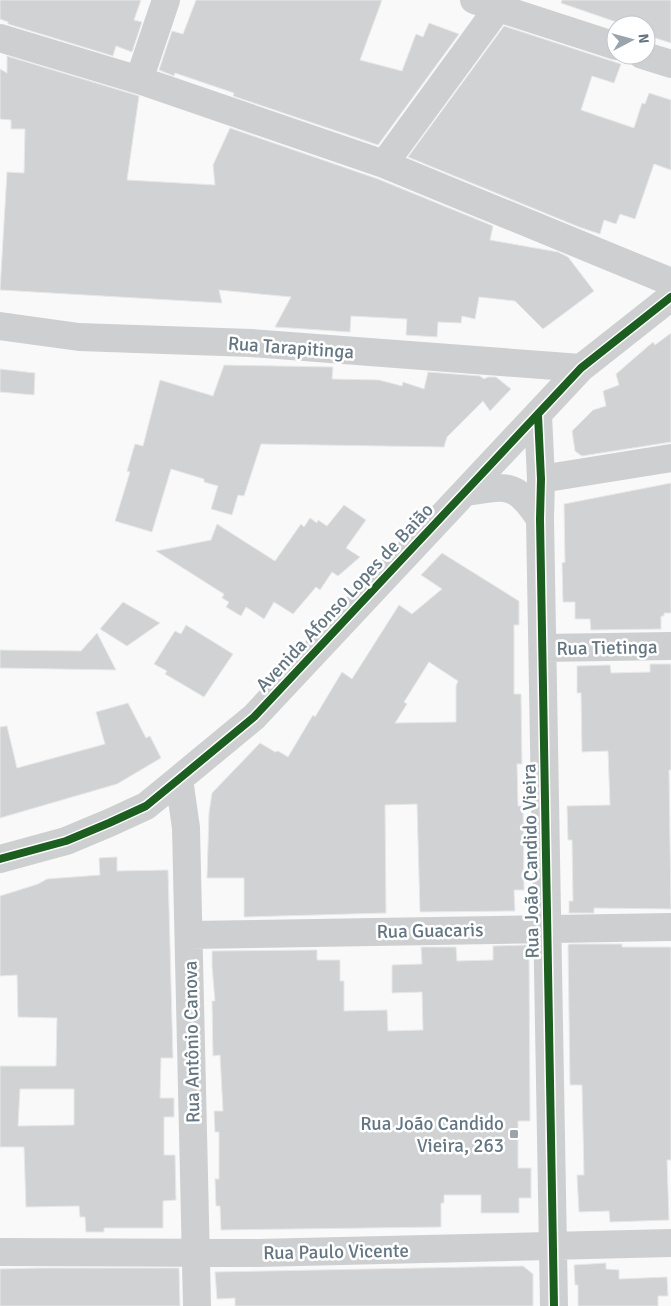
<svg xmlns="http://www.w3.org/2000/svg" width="671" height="1306" font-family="Signika,sans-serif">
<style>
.building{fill:#d0d2d3;stroke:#e8e8e8;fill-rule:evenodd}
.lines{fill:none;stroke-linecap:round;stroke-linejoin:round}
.minor{stroke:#cecfd0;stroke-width:28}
.cycleway-casing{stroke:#fff;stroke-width:11}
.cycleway{stroke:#1b5e20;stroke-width:8}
.poi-dot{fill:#99a4ac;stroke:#fff;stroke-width:2}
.labels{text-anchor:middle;stroke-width:5;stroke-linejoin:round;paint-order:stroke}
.street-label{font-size:19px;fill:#657683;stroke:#fff}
.poi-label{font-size:19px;fill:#657683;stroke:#fff;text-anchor:end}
</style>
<rect width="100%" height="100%" fill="#f9f9f9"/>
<path class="building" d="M 0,0 L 141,0 L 134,20 L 142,22 L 132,52 L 116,46 L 113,56 L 8,24 L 8,22 L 0,19 Z
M 196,0 L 382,0 L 360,60 L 402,71 L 416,34 L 423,37 L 429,23 L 459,34 L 378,145 L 233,96 L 234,93 L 175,73 L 174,76 L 159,70 L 172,31 L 183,34 Z
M 562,0 L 671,0 L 671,43 L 646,35 L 646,25 L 625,25 L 561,3 Z
M 504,26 L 621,64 L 614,83 L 592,76 L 581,110 L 634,128 L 642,103 L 645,104 L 649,93 L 671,100 L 671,170 L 654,164 L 635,219 L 620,214 L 616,224 L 604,220 L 600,234 L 579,227 L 408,157 Z
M 7,56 L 139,96 L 127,180 L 215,185 L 213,165 L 230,128 L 378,179 L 493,226 L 490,240 L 558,252 L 568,257 L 594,291 L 543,329 L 515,301 L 479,297 L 475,319 L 462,316 L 461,323 L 438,322 L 437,337 L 406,335 L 407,319 L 351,316 L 350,332 L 275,327 L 291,297 L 219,290 L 222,303 L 0,290 L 7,172 L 24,173 L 25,129 L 11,129 L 11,120 L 0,119 L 0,69 L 7,73 Z
M 671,333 L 671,442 L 582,456 L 579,454 L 575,451 L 572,431 L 593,410 L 606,406 L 603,391 L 619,385 L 616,374 L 653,342 L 655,345 Z
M 224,365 L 333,367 L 332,379 L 379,380 L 402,386 L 403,382 L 424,389 L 428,372 L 480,376 L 484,379 L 488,377 L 496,377 L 511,389 L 490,411 L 483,401 L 447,437 L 444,447 L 261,444 L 244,496 L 238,495 L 232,515 L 211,509 L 218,486 L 204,482 L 204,479 L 171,469 L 152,532 L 115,521 L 130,472 L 127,471 L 135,444 L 143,446 L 160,380 L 213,396 Z
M 0,369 L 35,373 L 34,395 L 0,392 Z
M 671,483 L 671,613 L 664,613 L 664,616 L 661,616 L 661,629 L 591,630 L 590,619 L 575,619 L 575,602 L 563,602 L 562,563 L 565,562 L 564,504 Z
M 344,505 L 366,520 L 346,548 L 360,557 L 338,576 L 332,572 L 320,590 L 316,587 L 293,614 L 274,602 L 264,619 L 246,607 L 241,616 L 226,607 L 229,602 L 222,598 L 224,594 L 156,551 L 211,540 L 217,524 L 275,561 L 301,524 L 304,527 L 310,518 L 317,523 L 318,520 L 327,526 Z
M 442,553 L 519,601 L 519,625 L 514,625 L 514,694 L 521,694 L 522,764 L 517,764 L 518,806 L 523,806 L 524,890 L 514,890 L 515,911 L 420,912 L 417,804 L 385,805 L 386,913 L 244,917 L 244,878 L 207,878 L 209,813 L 212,793 L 260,743 L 275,752 L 278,751 L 288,757 L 313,715 L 315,717 L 342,672 L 352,679 L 399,605 L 412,614 L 442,589 L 421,575 ZM 429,662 L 458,681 L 456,686 L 456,722 L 395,723 L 407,704 L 404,702 Z
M 123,602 L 160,623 L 127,646 L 100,629 Z
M 186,625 L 233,654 L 204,697 L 165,674 L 167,671 L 154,664 L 175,631 L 181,634 Z
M 97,633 L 116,670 L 0,668 L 0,650 L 81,651 Z
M 650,664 L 671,664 L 671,770 L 669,770 L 671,909 L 594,908 L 594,913 L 569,913 L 569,901 L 573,901 L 572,840 L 568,840 L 567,806 L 610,805 L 608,751 L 582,752 L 581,693 L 577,693 L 577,666 L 610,665 L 611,673 L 650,672 Z
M 128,703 L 146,738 L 150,736 L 161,758 L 117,784 L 0,818 L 0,727 L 7,726 L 17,768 L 105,744 L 96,712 Z
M 117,857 L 117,871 L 168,870 L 173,1058 L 161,1058 L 160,1098 L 174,1098 L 174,1117 L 164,1117 L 164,1155 L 175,1155 L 176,1200 L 163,1201 L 163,1228 L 104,1228 L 104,1232 L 86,1232 L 85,1217 L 80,1217 L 79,1206 L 26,1207 L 24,1147 L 0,1147 L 0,1066 L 56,1066 L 57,1018 L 18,1017 L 17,975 L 0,976 L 0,896 L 38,884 L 47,879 L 100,875 L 99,858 ZM 20,1089 L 74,1089 L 74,1125 L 18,1126 Z
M 570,944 L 622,944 L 622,947 L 671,947 L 671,1160 L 667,1160 L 669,1220 L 610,1222 L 609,1211 L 579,1212 L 577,1175 L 584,1175 L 582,1085 L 570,1085 L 568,945 Z
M 529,945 L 530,1121 L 518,1121 L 518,1168 L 531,1168 L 531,1198 L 519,1198 L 519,1213 L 481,1213 L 481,1195 L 444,1195 L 444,1203 L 441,1203 L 441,1227 L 221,1230 L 220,1206 L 216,1206 L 215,1179 L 219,1179 L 219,1132 L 215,1132 L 214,1111 L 223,1111 L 220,1055 L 213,1056 L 212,1001 L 215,1001 L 212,966 L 212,951 L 317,950 L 317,960 L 340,960 L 340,981 L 344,981 L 344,1011 L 387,1010 L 388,1031 L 423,1030 L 422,992 L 392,993 L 392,965 L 422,964 L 421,947 L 456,947 L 457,961 L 493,960 L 493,946 Z
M 606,1263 L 606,1269 L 619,1270 L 619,1279 L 667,1277 L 668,1296 L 658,1296 L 658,1306 L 578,1306 L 578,1285 L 575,1285 L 574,1265 Z
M 523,1266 L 533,1274 L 533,1306 L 235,1306 L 235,1298 L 217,1299 L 215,1272 Z
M 40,1268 L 179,1268 L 180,1306 L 0,1306 L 0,1269 Z"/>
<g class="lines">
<path class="minor" d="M 474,0 L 616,46
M 0,38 L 139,80 L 384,164 L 671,282
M 642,55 L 671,64
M 139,80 L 166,0
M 384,164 L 498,8 L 500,0
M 0,326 L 79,337 L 251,343 L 581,368
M 538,415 L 541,479 L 540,519 L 554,1306
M 541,479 L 671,458
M 465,492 C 507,486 515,481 540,519
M 543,648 L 671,646
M 179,779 L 186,828 L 197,1306
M 0,859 L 66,841 L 109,823 L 146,806 L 179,779 L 254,717 L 581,368 L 671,297
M 189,935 L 671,927
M 0,1252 L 257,1253 L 671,1243"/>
<defs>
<path id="cycleway" d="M 538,415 L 541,479 L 540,519 L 554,1306
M 0,859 L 66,841 L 109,823 L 146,806 L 179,779 L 254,717 L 581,368 L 671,297"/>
</defs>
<use href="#cycleway" class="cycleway-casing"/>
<use href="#cycleway" class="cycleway"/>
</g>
<rect class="poi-dot" x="509" y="1129" width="10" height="10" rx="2.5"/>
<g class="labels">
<g class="street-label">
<text transform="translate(291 347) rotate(4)" y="7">Rua Tarapitinga</text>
<text transform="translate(344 597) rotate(-47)" y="7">Avenida Afonso Lopes de Baião</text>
<text transform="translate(607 647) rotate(-1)" y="7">Rua Tietinga</text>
<text transform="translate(530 861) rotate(-91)" y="7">Rua João Candido Vieira</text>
<text transform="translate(430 930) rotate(-1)" y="7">Rua Guacaris</text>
<text transform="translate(191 1042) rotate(-91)" y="7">Rua Antônio Canova</text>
<text transform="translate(336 1251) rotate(-1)" y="7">Rua Paulo Vicente</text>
</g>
<g class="poi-label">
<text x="504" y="1130">Rua João Candido<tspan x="504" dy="22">Vieira, 263</tspan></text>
</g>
</g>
<g transform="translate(631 40) rotate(84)"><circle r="24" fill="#ffffff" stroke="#c1c8cd"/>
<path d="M0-4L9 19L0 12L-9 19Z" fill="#99a4ac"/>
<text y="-8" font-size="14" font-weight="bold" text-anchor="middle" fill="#657683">N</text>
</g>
</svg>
